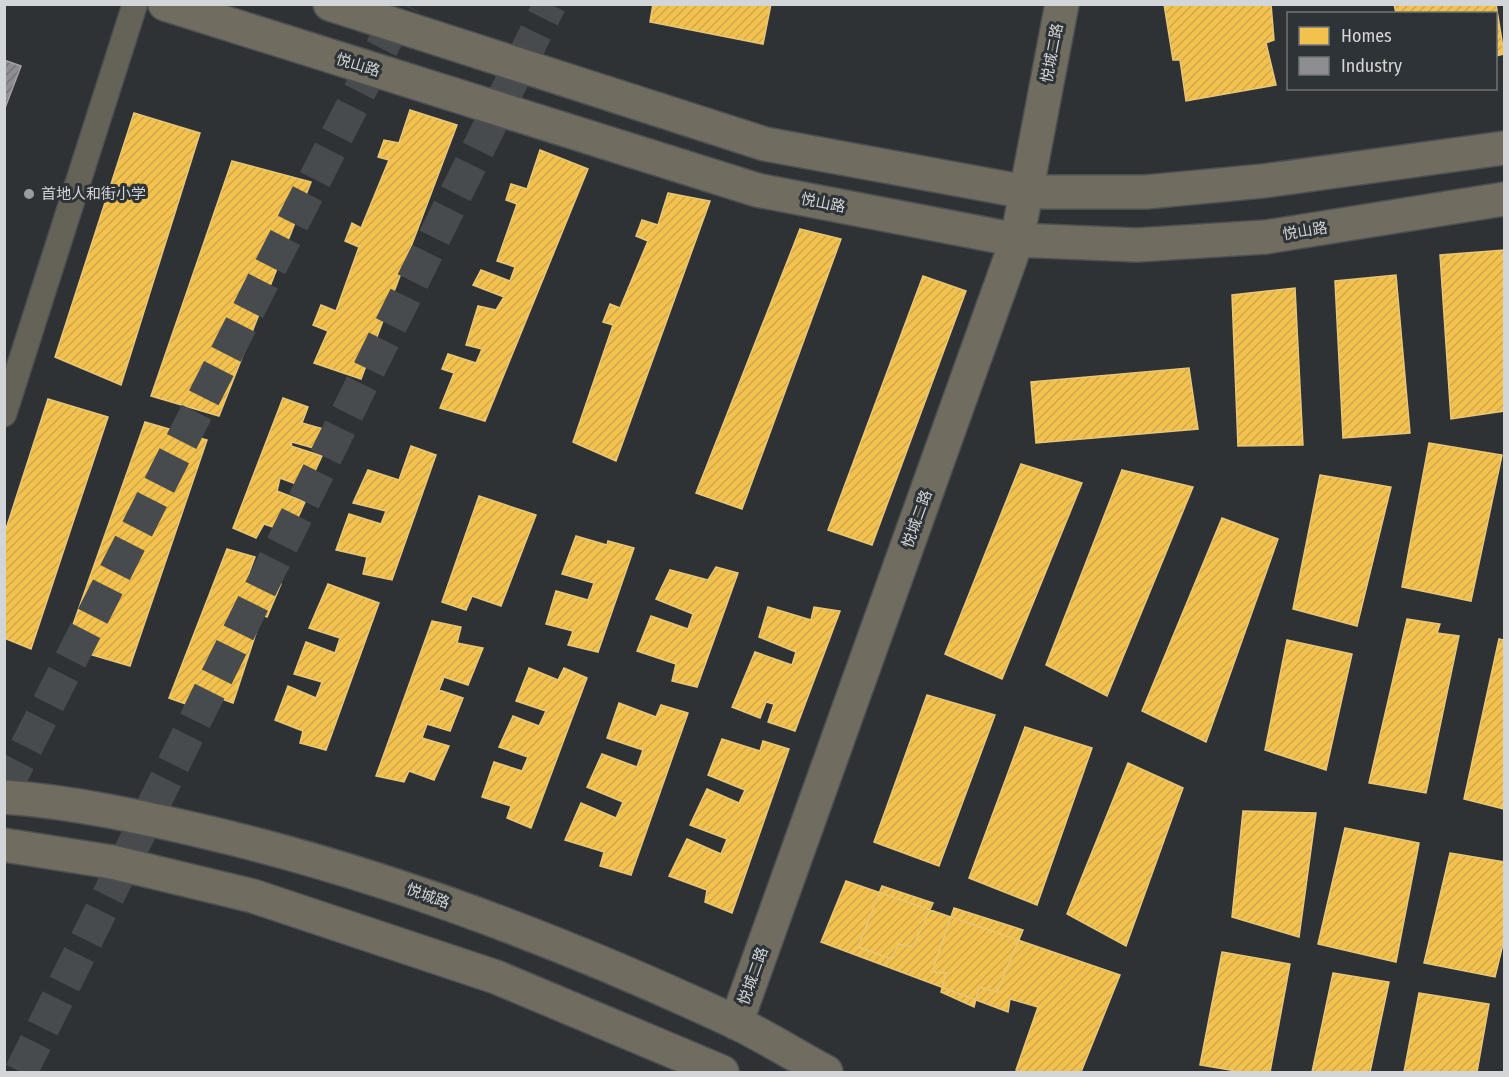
<svg xmlns="http://www.w3.org/2000/svg" width="1509" height="1077" font-family="'Fira Sans Condensed','Noto Sans SC',sans-serif">
<style>
.homes{fill:url(#homes-hatch);stroke:#e9c777;stroke-width:1.5}
.industry{fill:url(#industry-hatch);stroke:#a2a3a7;stroke-width:1.5}
.lines{fill:none;stroke-linecap:round;stroke-linejoin:round}
.primary-tunnel{stroke:#484b4d;stroke-width:33;stroke-dasharray:33 16;stroke-linecap:butt}
.street-casing{stroke:#4d5052;stroke-width:27}
.secondary-casing{stroke:#4d5052;stroke-width:36}
.street{stroke:#656258;stroke-width:24}
.secondary{stroke:#706c60;stroke-width:33}
.poi-dot{fill:#9a9d9f;stroke:#2d3337;stroke-width:2}
.labels{text-anchor:middle;stroke-width:6;stroke-linejoin:round;paint-order:stroke}
.street-label{font-size:15px;fill:#d3d6d8;stroke:#2d3337}
.poi-label{font-size:15px;fill:#d3d6d8;stroke:#2d3337;text-anchor:start}
</style>
<defs>
<pattern id="homes-hatch" width="6" height="6" patternUnits="userSpaceOnUse" patternTransform="scale(1.5)"><rect width="6" height="6" fill="#f2c14e"/><path d="M-1 1l2-2M0 6l6-6M5 7l2-2" fill="none" stroke="#cea74b"/></pattern>
<pattern id="industry-hatch" width="6" height="6" patternUnits="userSpaceOnUse" patternTransform="scale(1.5)"><rect width="6" height="6" fill="#8d8d92"/><path d="M-1 1l2-2M0 6l6-6M5 7l2-2" fill="none" stroke="#76767a"/></pattern>
</defs>
<rect width="100%" height="100%" fill="#2f3235"/>
<path class="homes" d="M 653,4 L 771,4 L 763,44 L 650,22 Z
M 1164,4 L 1271,4 L 1274,40 L 1266,43 L 1276,85 L 1186,101 L 1180,60 L 1173,60 Z
M 1394,4 L 1496,4 L 1504,54 L 1496,56 L 1496,14 L 1396,14 Z
M 410,110 L 457,125 L 361,379 L 314,363 L 328,331 L 313,325 L 321,305 L 336,311 L 359,247 L 345,241 L 352,223 L 361,228 L 389,160 L 378,157 L 384,140 L 399,143 Z
M 134,113 L 200,133 L 121,385 L 55,357 Z
M 540,150 L 588,169 L 485,421 L 440,408 L 454,373 L 442,369 L 448,354 L 476,363 L 482,349 L 466,345 L 478,306 L 496,310 L 504,297 L 473,285 L 481,270 L 510,281 L 515,267 L 497,261 L 517,204 L 506,200 L 511,184 L 527,189 Z
M 232,161 L 311,182 L 219,416 L 151,396 Z
M 668,193 L 710,201 L 616,461 L 573,442 L 613,325 L 603,322 L 610,304 L 620,308 L 648,241 L 636,236 L 642,220 L 658,225 Z
M 800,229 L 841,239 L 742,509 L 696,493 Z
M 1504,250 L 1504,411 L 1451,419 L 1440,255 Z
M 1396,275 L 1410,433 L 1343,438 L 1335,281 Z
M 923,276 L 966,291 L 872,545 L 828,530 Z
M 1295,288 L 1303,445 L 1238,446 L 1232,295 Z
M 1189,368 L 1198,429 L 1036,443 L 1031,382 Z
M 283,398 L 308,407 L 302,423 L 327,430 L 321,450 L 292,442 L 291,446 L 322,456 L 307,488 L 280,478 L 277,491 L 305,502 L 291,533 L 264,524 L 256,538 L 233,528 Z
M 48,399 L 108,417 L 31,649 L 4,638 L 4,535 Z
M 145,422 L 207,440 L 130,666 L 65,647 Z
M 1429,443 L 1502,455 L 1471,601 L 1402,587 Z
M 411,446 L 436,455 L 392,580 L 363,574 L 367,557 L 336,550 L 349,514 L 381,524 L 386,511 L 353,503 L 368,470 L 399,480 Z
M 1021,464 L 1082,483 L 1002,679 L 945,654 Z
M 1122,470 L 1193,487 L 1107,696 L 1046,665 Z
M 1320,475 L 1391,487 L 1357,626 L 1293,609 Z
M 479,496 L 536,515 L 501,606 L 472,596 L 466,610 L 442,602 Z
M 1222,518 L 1278,539 L 1206,742 L 1142,711 Z
M 576,536 L 607,545 L 608,541 L 634,548 L 598,652 L 568,645 L 573,631 L 546,624 L 556,591 L 588,600 L 594,583 L 562,574 Z
M 227,549 L 255,557 L 249,573 L 281,584 L 267,617 L 237,604 L 232,618 L 258,627 L 233,703 L 203,692 L 197,708 L 169,698 Z
M 716,567 L 738,573 L 697,687 L 672,681 L 676,664 L 637,651 L 651,616 L 688,629 L 693,614 L 656,599 L 670,570 L 708,580 Z
M 328,584 L 379,603 L 326,750 L 300,743 L 303,731 L 275,720 L 288,686 L 316,698 L 322,682 L 294,674 L 306,642 L 335,653 L 340,638 L 309,628 Z
M 768,607 L 811,620 L 814,607 L 840,611 L 795,731 L 768,722 L 774,704 L 766,702 L 760,718 L 732,707 L 755,652 L 792,665 L 796,652 L 759,637 Z
M 1407,619 L 1440,624 L 1437,633 L 1459,636 L 1426,793 L 1369,783 Z
M 432,621 L 461,627 L 457,643 L 483,648 L 468,685 L 444,677 L 439,690 L 463,698 L 450,731 L 427,724 L 422,738 L 449,746 L 434,780 L 409,771 L 404,782 L 376,776 Z
M 1499,639 L 1504,640 L 1504,809 L 1464,799 Z
M 1287,640 L 1352,654 L 1326,770 L 1265,750 Z
M 529,668 L 558,680 L 564,668 L 587,678 L 531,828 L 507,818 L 511,806 L 482,797 L 494,762 L 522,771 L 528,757 L 499,747 L 513,716 L 539,726 L 546,711 L 516,701 Z
M 927,695 L 995,715 L 939,866 L 874,842 Z
M 619,703 L 656,717 L 661,705 L 688,713 L 631,875 L 600,866 L 604,852 L 565,840 L 581,803 L 616,818 L 623,802 L 587,787 L 602,754 L 637,767 L 643,750 L 607,738 Z
M 1025,727 L 1092,748 L 1037,905 L 969,878 Z
M 722,739 L 760,751 L 763,741 L 789,749 L 732,913 L 705,902 L 707,890 L 669,876 L 687,839 L 721,854 L 727,839 L 690,825 L 707,789 L 739,803 L 745,790 L 708,775 Z
M 1128,763 L 1183,788 L 1126,946 L 1067,914 Z
M 1243,811 L 1316,813 L 1299,937 L 1232,917 Z
M 1345,828 L 1419,843 L 1396,962 L 1318,944 Z
M 1450,853 L 1504,862 L 1504,940 L 1495,977 L 1424,963 Z
M 846,881 L 1120,975 L 1081,1072 L 1021,1072 L 1016,1070 L 1038,1007 L 1010,999 L 1008,1012 L 821,942 Z
M 882,886 L 933,903 L 913,947 L 899,944 L 891,959 L 858,947 Z
M 954,908 L 1023,930 L 997,992 L 979,987 L 974,1007 L 941,992 L 946,973 L 932,972 Z
M 1222,952 L 1290,964 L 1270,1072 L 1242,1072 L 1200,1065 Z
M 1333,973 L 1389,982 L 1370,1072 L 1312,1072 Z
M 1419,993 L 1489,1004 L 1477,1072 L 1404,1072 Z"/>
<path class="industry" d="M 4,60 L 21,66 L 5,108 L 4,107 Z"/>
<g class="lines">
<path class="primary-tunnel" d="M 4,791 L 404,4
M 21,1072 L 550,4"/>
<defs>
<path id="street" d="M 4,414 L 135,4"/>
<path id="secondary" d="M 165,4 L 757,190 L 1017,240 L 1137,245 L 1266,237 L 1504,199
M 330,4 L 765,144 L 1026,192 L 1146,192 L 1263,181 L 1504,148
M 4,797 C 74,802 142,817 210,833 C 391,876 566,943 735,1022 C 766,1037 796,1056 826,1072
M 4,845 L 112,862 L 253,896 L 496,977 L 722,1072
M 736,1023 L 1017,240 L 1062,4"/>
</defs>
<use href="#street" class="street-casing"/>
<use href="#secondary" class="secondary-casing"/>
<use href="#street" class="street"/>
<use href="#secondary" class="secondary"/>
</g>
<circle class="poi-dot" cx="29" cy="194" r="6"/>
<g class="labels">
<g class="street-label">
<text transform="translate(1052 53) rotate(-79)" y="5">悦城二路</text>
<text transform="translate(358 65) rotate(17)" y="5">悦山路</text>
<text transform="translate(823 203) rotate(11)" y="5">悦山路</text>
<text transform="translate(1305 231) rotate(-9)" y="5">悦山路</text>
<text transform="translate(917 519) rotate(-70)" y="5">悦城二路</text>
<text transform="translate(428 896) rotate(20)" y="5">悦城路</text>
<text transform="translate(753 976) rotate(-70)" y="5">悦城二路</text>
</g>
<g class="poi-label">
<text x="41" y="199">首地人和街小学</text>
</g>
</g>
<rect width="1509" height="1077" fill="none" stroke="#d3d6d8" stroke-width="12"/>
<rect x="1287" y="12" width="210" height="78" fill="#2d3337" stroke="#6f7477" stroke-width="1.5"/>
<rect x="1299" y="27" width="30" height="18" fill="#f2c14e" stroke="#6f7477" stroke-width="1.5"/>
<text x="1341" y="42" font-size="18" fill="#d3d6d8">Homes</text>
<rect x="1299" y="57" width="30" height="18" fill="#8d8d92" stroke="#6f7477" stroke-width="1.5"/>
<text x="1341" y="72" font-size="18" fill="#d3d6d8">Industry</text>
</svg>
